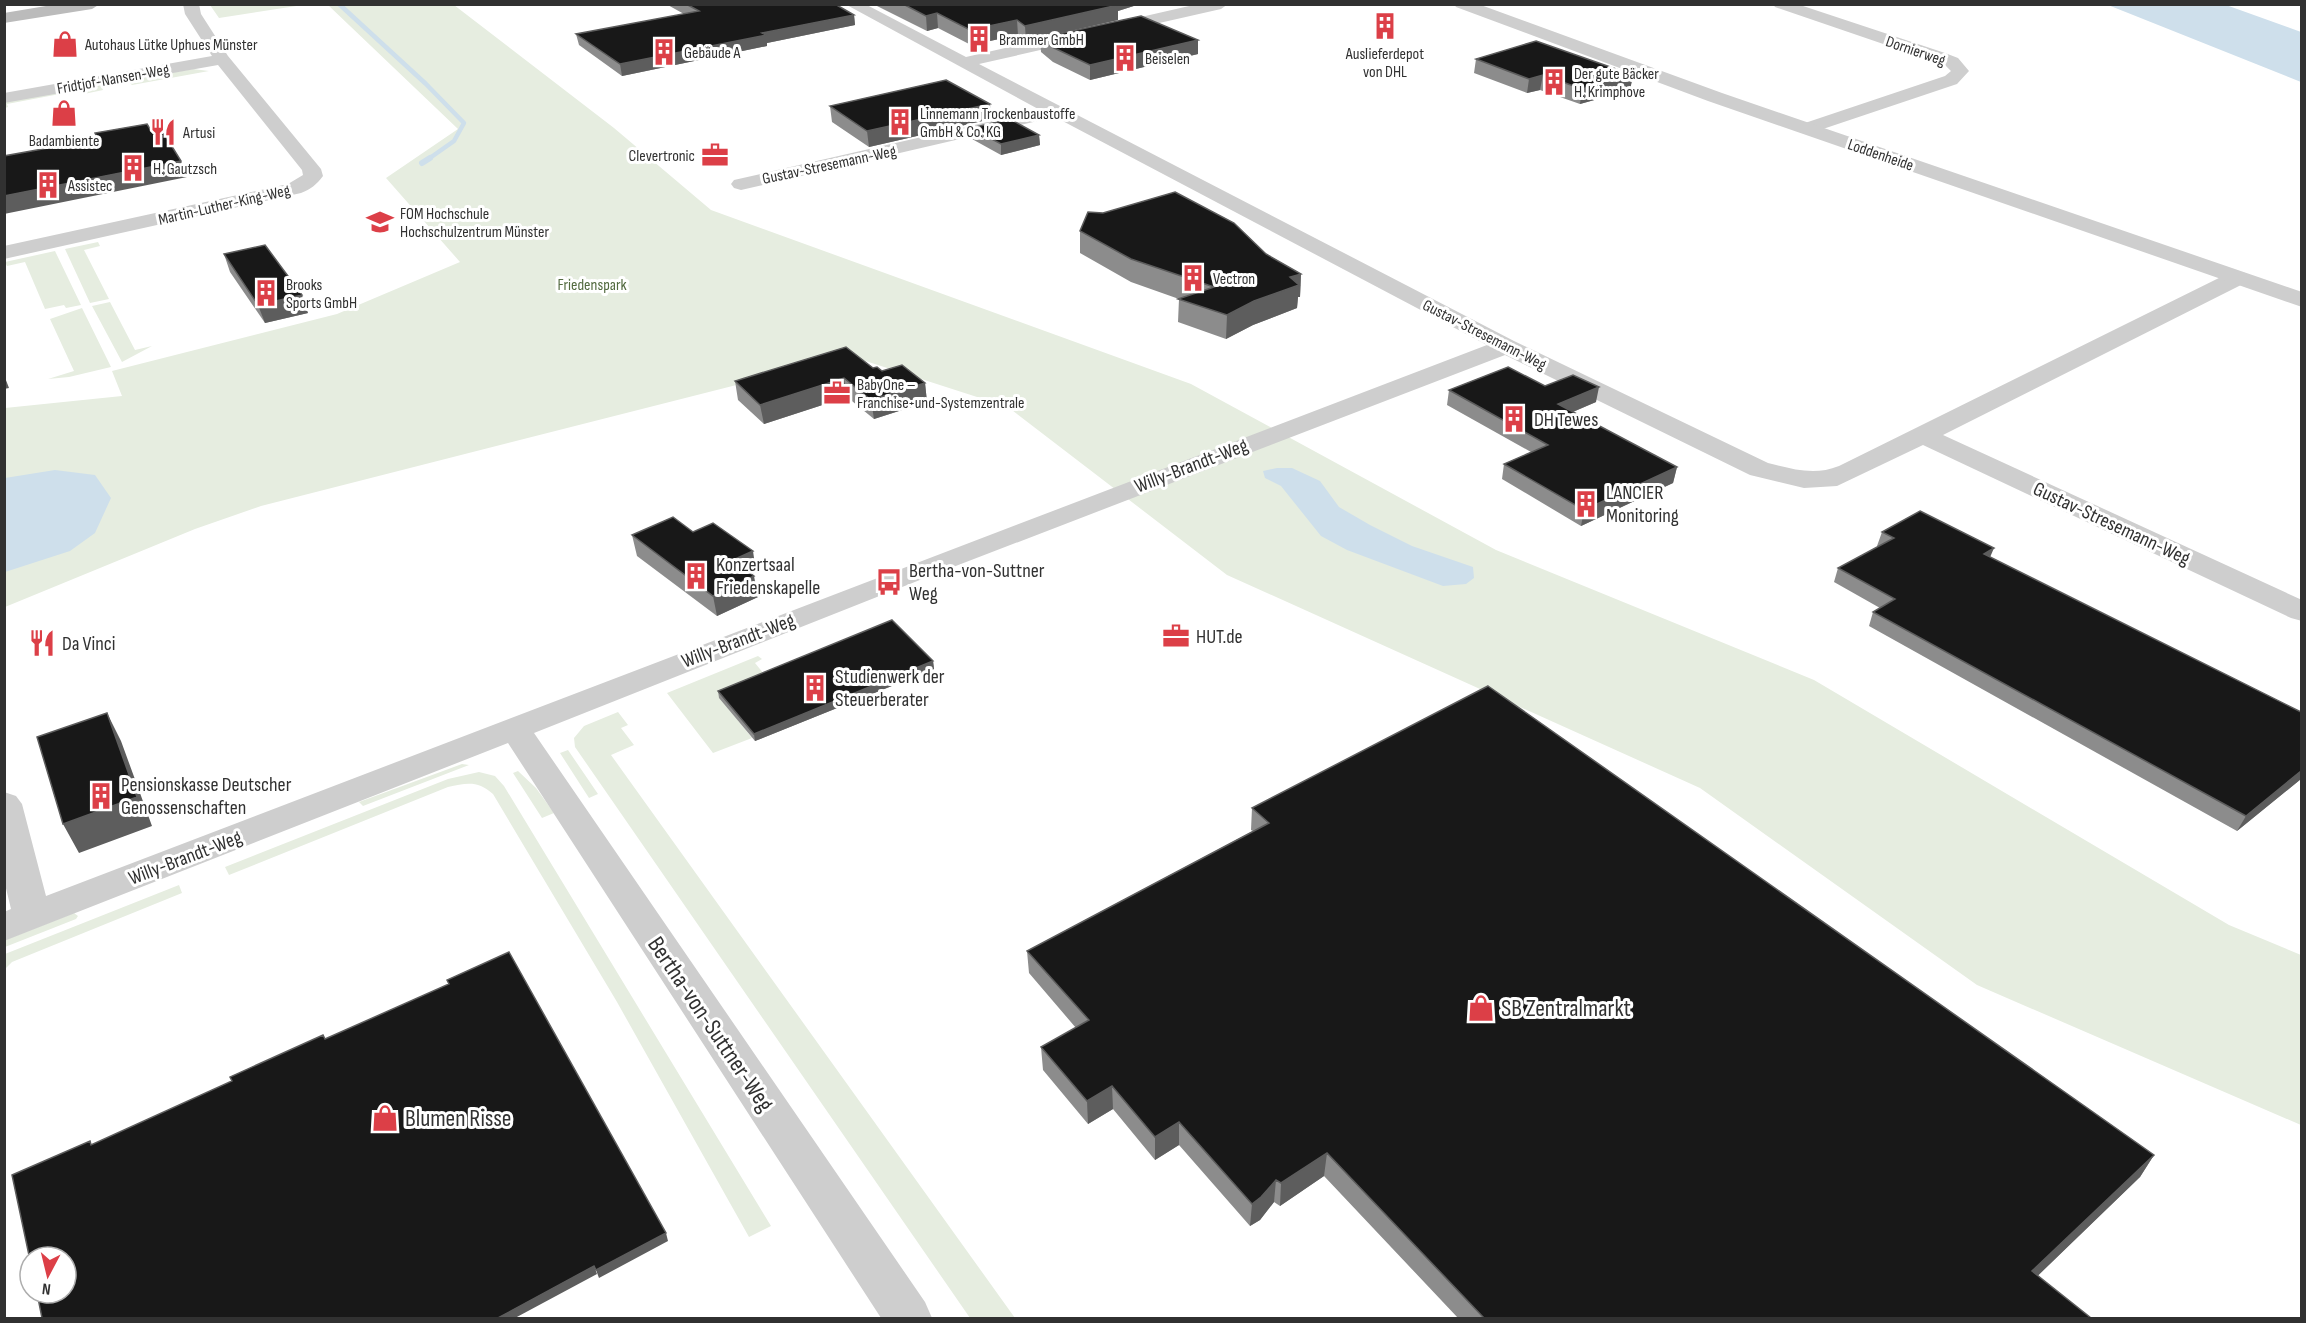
<svg xmlns="http://www.w3.org/2000/svg" width="2306" height="1323" font-family="'Sofia Sans Condensed',sans-serif">
<style>
.green{fill:#e6ede0}
.water{fill:#cedfeb}
.lines{fill:none;stroke-linecap:round;stroke-linejoin:round}
.stream-far1{stroke:#cedfeb;stroke-width:4.5}
.stream{stroke:#cedfeb;stroke-width:6}
.minor{fill:#cecece;fill-rule:evenodd}
.tertiary{fill:#cecece;fill-rule:evenodd}
.secondary{fill:#bbb;fill-rule:evenodd}
.wall{fill:#8c8c8c}
.shaded-wall{fill:#5d5d5d}
.building{fill:#181818;stroke:#5d5d5d;stroke-width:1.5}
.labels{text-anchor:middle;stroke-width:6;stroke-linejoin:round;paint-order:stroke}
.far-poi-label{font-size:16px;fill:#313131;stroke:#fff;text-anchor:start}
.far-street-label{font-size:16px;fill:#313131;stroke:#fff}
.far-park-label{font-size:16px;fill:#536b40;stroke:#fff}
.poi-label{font-size:20px;fill:#313131;stroke:#fff;text-anchor:start}
.street-label{font-size:20px;fill:#313131;stroke:#fff}
.near-poi-label{font-size:24px;fill:#313131;stroke:#fff;text-anchor:start}
.near-street-label{font-size:24px;fill:#313131;stroke:#fff}
</style>
<rect width="100%" height="100%" fill="#fff"/>
<path class="green" d="M 210,5 L 303,5 L 219,18 Z
M 328,5 L 454,5 L 614,128 L 711,210 L 1191,384 L 1496,550 L 1814,680 L 2229,925 L 2301,955 L 2301,1125 L 1977,985 L 1700,788 L 1227,575 L 1008,407 L 850,356 L 261,506 L 195,529 L 5,607 L 5,408 L 122,396 L 112,371 L 337,314 L 460,262 L 386,178 L 458,129 Z
M 193,69 L 209,71 L 132,85 L 129,82 L 102,87 L 103,90 L 84,94 L 81,90 L 7,104 L 8,107 L 5,108 L 5,101 Z
M 98,242 L 100,246 L 84,250 L 109,299 L 90,303 L 65,249 Z
M 55,251 L 81,305 L 66,308 L 64,305 L 45,309 L 25,262 L 7,266 L 5,262 Z
M 110,302 L 135,350 L 152,346 L 122,362 L 92,306 Z
M 82,308 L 111,367 L 69,377 L 48,379 L 74,371 L 50,319 Z
M 758,656 L 762,659 L 755,663 L 768,679 L 720,698 L 752,738 L 713,753 L 667,693 Z
M 618,712 L 628,725 L 621,728 L 634,745 L 611,755 L 1015,1318 L 970,1318 L 575,747 L 574,738 L 584,726 Z
M 568,750 L 598,794 L 589,798 L 560,753 Z
M 462,764 L 469,765 L 363,806 L 359,802 Z
M 518,771 L 536,788 L 554,813 L 542,818 L 513,773 Z
M 479,772 L 495,776 L 504,786 L 771,1226 L 749,1237 L 617,1002 L 493,794 C 478,780 466,783 448,787 L 229,875 L 225,867 L 448,779 Z
M 179,885 L 182,893 L 12,962 L 5,969 L 5,954 Z
M 74,913 L 78,916 L 76,919 L 5,947 L 5,940 Z"/>
<path class="water" d="M 2108,5 L 2226,5 L 2301,32 L 2301,82 Z
M 1277,468 L 1292,468 L 1320,481 L 1339,507 L 1370,525 L 1412,546 L 1473,567 L 1474,578 L 1466,584 L 1443,586 L 1347,550 L 1321,536 L 1281,486 L 1265,478 L 1263,471 Z
M 55,470 L 95,475 L 111,498 L 95,533 L 70,551 L 5,572 L 5,478 Z"/>
<g class="lines">
<path class="stream-far1" d="M 339,4 L 426,84 L 464,123 L 454,141 L 427,160"/>
<path class="stream" d="M 422,163 L 430,158"/>
<path class="minor" d="M 183,4 L 199,4 L 201,14 L 228,56 L 321,169 L 323,176 C 316,185 311,189 301,193 L 4,259 L 4,246 L 288,184 L 303,175 L 302,170 L 218,65 L 4,103 L 4,93 L 212,56 L 185,14 Z
M 845,4 L 865,4 L 966,57 L 1198,4 L 1228,4 L 1221,9 L 979,64 L 1514,341 L 1768,463 C 1793,469 1814,476 1839,466 L 2229,273 L 2237,271 L 2245,273 L 2248,278 L 2245,283 L 1943,435 L 2302,600 L 2302,621 L 2291,618 L 1923,445 L 1837,486 L 1804,488 L 1750,475 L 1505,355 L 935,574 L 534,733 L 925,1302 L 932,1318 L 881,1318 L 508,743 L 4,941 L 4,912 L 11,909 L 4,880 L 4,792 L 16,796 L 22,804 L 46,896 L 1487,345 L 1055,117 L 741,190 L 734,188 L 731,184 L 734,180 L 1040,110 Z
M 1773,4 L 1797,4 L 1945,53 L 1958,58 L 1969,71 L 1957,84 L 1814,132 L 1802,132 L 1799,128 L 1802,124 L 1945,76 L 1951,71 L 1946,66 L 1933,61 L 1775,7 Z"/>
<path class="tertiary" d="M 1454,4 L 1478,4 L 1722,93 L 2302,292 L 2302,307 L 1708,101 L 1456,7 Z"/>
<path class="secondary" d="M 58,4 L 100,4 L 92,9 L 4,23 L 4,13 Z"/>
</g>
<path class="wall" d="M 666,4 L 835,4 L 854,15 L 855,25 L 767,43 L 767,46 L 622,76 L 579,45 L 576,34 L 684,14 Z
M 877,4 L 1140,4 L 1118,11 L 1118,20 L 1026,41 L 1018,35 L 971,45 L 938,28 L 927,31 L 877,6 Z
M 1040,38 L 1198,54 L 1090,80 L 1053,62 L 1041,52 Z
M 1476,59 L 1633,75 L 1630,90 L 1580,104 L 1540,90 L 1527,93 L 1474,73 Z
M 990,104 L 991,119 L 869,147 L 832,122 L 830,106 Z
M 971,128 L 1039,135 L 1040,145 L 1001,155 L 972,139 Z
M 1080,231 L 1266,254 L 1301,274 L 1300,297 L 1298,297 L 1297,308 L 1253,325 L 1226,339 L 1178,322 L 1179,299 L 1131,282 L 1080,253 Z
M 224,254 L 308,313 L 265,323 L 230,272 Z
M 873,368 L 925,383 L 927,402 L 874,419 L 847,397 L 764,424 L 738,400 L 735,381 Z
M 1545,386 L 1596,402 L 1573,412 L 1677,467 L 1673,483 L 1581,526 L 1502,479 L 1504,464 L 1531,452 L 1447,405 L 1449,390 Z
M 693,532 L 756,572 L 752,574 L 758,597 L 717,616 L 637,556 L 632,535 Z
M 1882,532 L 1990,557 L 2301,779 L 2237,831 L 1869,626 L 1873,612 L 1880,608 L 1834,582 L 1838,568 L 1879,546 L 1877,546 Z
M 933,661 L 934,669 L 755,741 L 719,698 L 718,691 Z
M 1252,808 L 2154,1155 L 2140,1177 L 2037,1276 L 2091,1318 L 1458,1318 L 1324,1176 L 1280,1206 L 1274,1202 L 1260,1220 L 1250,1226 L 1179,1145 L 1155,1160 L 1113,1109 L 1088,1124 L 1043,1070 L 1041,1047 L 1076,1028 L 1029,973 L 1027,951 L 1253,831 L 1251,830 Z"/>
<path class="shaded-wall" d="M 1105,4 L 1140,4 L 1118,11 L 1118,20 L 1026,41 L 1025,26 Z
M 937,13 L 938,28 L 927,31 L 926,16 Z
M 854,15 L 855,25 L 767,43 L 767,46 L 622,76 L 620,64 L 762,33 Z
M 1017,20 L 1018,35 L 971,45 L 970,30 Z
M 1198,40 L 1198,54 L 1090,80 L 1090,65 Z
M 1543,75 L 1540,90 L 1527,93 L 1529,79 Z
M 1633,75 L 1630,90 L 1580,104 L 1582,89 Z
M 990,104 L 991,119 L 869,147 L 867,131 Z
M 1039,135 L 1040,145 L 1001,155 L 1001,144 Z
M 181,161 L 187,177 L 4,214 L 4,196 Z
M 1301,274 L 1300,297 L 1298,297 L 1297,308 L 1253,325 L 1226,339 L 1227,315 L 1290,277 Z
M 302,295 L 308,313 L 265,323 L 258,305 Z
M 4,375 L 9,388 L 4,389 Z
M 844,378 L 847,397 L 764,424 L 760,405 Z
M 925,383 L 927,402 L 874,419 L 871,400 Z
M 1599,387 L 1596,402 L 1556,419 L 1558,404 Z
M 1677,467 L 1673,483 L 1581,526 L 1584,510 Z
M 1994,548 L 1988,562 L 1984,554 Z
M 753,551 L 756,572 L 737,581 L 733,560 Z
M 754,576 L 758,597 L 717,616 L 713,596 Z
M 933,661 L 934,669 L 755,741 L 754,734 Z
M 107,713 L 121,741 L 152,826 L 79,853 L 63,824 Z
M 2301,771 L 2301,779 L 2237,831 L 2246,816 Z
M 1112,1086 L 1113,1109 L 1088,1124 L 1087,1101 Z
M 1179,1122 L 1179,1145 L 1155,1160 L 1155,1137 Z
M 1327,1153 L 1324,1176 L 1280,1206 L 1281,1183 Z
M 2154,1155 L 2140,1177 L 2019,1294 L 2032,1271 Z
M 1276,1180 L 1274,1202 L 1260,1220 L 1250,1226 L 1252,1204 Z
M 666,1233 L 668,1241 L 599,1278 L 596,1270 Z
M 594,1266 L 597,1274 L 515,1318 L 498,1318 Z"/>
<path class="building" d="M 686,4 L 835,4 L 854,15 L 762,33 L 766,35 L 620,64 L 576,34 L 699,11 Z
M 903,4 L 1117,4 L 1118,5 L 1025,26 L 1017,20 L 970,30 L 937,13 L 926,16 Z
M 1141,16 L 1198,40 L 1090,65 L 1052,47 L 1040,38 Z
M 1536,41 L 1633,75 L 1582,89 L 1543,75 L 1529,79 L 1476,59 Z
M 946,80 L 990,104 L 867,131 L 830,106 Z
M 1010,119 L 1039,135 L 1001,144 L 971,128 Z
M 147,124 L 150,129 L 160,127 L 181,161 L 4,196 L 4,156 L 98,139 L 95,133 Z
M 1175,192 L 1234,223 L 1266,254 L 1301,274 L 1290,277 L 1299,285 L 1254,301 L 1227,315 L 1178,299 L 1214,287 L 1131,259 L 1080,231 L 1088,212 L 1103,213 Z
M 265,245 L 302,295 L 258,305 L 224,254 Z
M 846,347 L 873,368 L 877,367 L 882,371 L 902,365 L 925,383 L 871,400 L 844,378 L 760,405 L 735,381 Z
M 1508,367 L 1545,386 L 1573,375 L 1599,387 L 1558,404 L 1677,467 L 1584,510 L 1504,464 L 1548,445 L 1449,390 Z
M 1920,511 L 1994,548 L 1984,554 L 2301,712 L 2301,771 L 2246,816 L 1873,612 L 1895,599 L 1838,568 L 1894,538 L 1882,532 Z
M 673,517 L 693,532 L 713,523 L 753,551 L 733,560 L 754,576 L 713,596 L 632,535 Z
M 892,620 L 933,661 L 754,734 L 718,691 Z
M 1488,686 L 2154,1155 L 2032,1271 L 2091,1318 L 1484,1318 L 1327,1153 L 1281,1183 L 1276,1180 L 1261,1197 L 1252,1204 L 1179,1122 L 1155,1137 L 1112,1086 L 1087,1101 L 1041,1047 L 1089,1020 L 1027,951 L 1269,823 L 1252,808 Z
M 107,713 L 137,797 L 63,824 L 37,737 Z
M 509,952 L 666,1233 L 596,1270 L 594,1266 L 498,1318 L 42,1318 L 37,1293 L 66,1293 L 66,1257 L 30,1257 L 30,1260 L 12,1175 L 90,1141 L 91,1145 L 232,1081 L 230,1077 L 323,1035 L 325,1039 L 449,984 L 447,980 Z"/>
<defs>
<symbol id="building-bare" viewBox="-9 -9 18 18"><path d="M-4-6H4V6H1V3H-1V6H-4ZM-2.5-4.3h1.7v1.8h-1.7ZM.8-4.3h1.7v1.8H.8ZM-2.5-1h1.7V.8h-1.7ZM.8-1h1.7V.8H.8Z" fill="#dc3f47" stroke="#fff" stroke-width="2.5" paint-order="stroke"/></symbol>
<symbol id="shop-bare" viewBox="-9 -9 18 18"><path d="M-5-2.5h2.3a2.7 3.5 0 0 1 5.4 0H5L5.5 6h-11ZM-1.5-2.5h3a1.5 2.3 0 0 0-3 0Z" fill="#dc3f47" stroke="#fff" stroke-width="2.5" paint-order="stroke"/></symbol>
<symbol id="restaurant-bare" viewBox="-9 -9 18 18"><path d="M-5-6h1v4h1v-4h1v4h1v-4h1v5L-1.5 .5V6h-2V.5L-5-1ZM5-6V6H3V1.5H1.5Q1.5-4 5-6Z" fill="#dc3f47" stroke="#fff" stroke-width="2.5" paint-order="stroke"/></symbol>
<symbol id="office-bare" viewBox="-9 -9 18 18"><path d="M-6-3h4V-5.5h4V-3h4V5H-6ZM-1-4.5V-3h2v-1.5ZM-6 0V1H6V0Z" fill="#dc3f47" stroke="#fff" stroke-width="2.5" paint-order="stroke"/></symbol>
<symbol id="university-bare" viewBox="-9 -9 18 18"><path d="M0-5L7-2L0 1L-7-2ZM-4 1L0 2.5L4 1V4Q0 6-4 4Z" fill="#dc3f47" stroke="#fff" stroke-width="2.5" paint-order="stroke"/></symbol>
<symbol id="bus-bare" viewBox="-9 -9 18 18"><path d="M-5-6H5V4H4V6H2V4H-2V6H-4V4H-5ZM-3.5-4V0h7V-4ZM-3.5 1.2v1.5H-2V1.2ZM2 1.2v1.5H3.5V1.2Z" fill="#dc3f47" stroke="#fff" stroke-width="2.5" paint-order="stroke"/></symbol>
</defs>
<g fill-rule="evenodd">
<use href="#building-bare" x="1366" y="7" width="38" height="38"/>
<use href="#building-bare" x="960" y="20" width="38" height="38"/>
<use href="#shop-bare" x="46" y="25" width="38" height="38"/>
<use href="#building-bare" x="645" y="33" width="38" height="38"/>
<use href="#building-bare" x="1106" y="39" width="38" height="38"/>
<use href="#building-bare" x="1535" y="63" width="38" height="38"/>
<use href="#shop-bare" x="45" y="94" width="38" height="38"/>
<use href="#building-bare" x="881" y="103" width="38" height="38"/>
<use href="#restaurant-bare" x="144" y="113" width="38" height="38"/>
<use href="#office-bare" x="696" y="136" width="38" height="38"/>
<use href="#building-bare" x="114" y="149" width="38" height="38"/>
<use href="#building-bare" x="29" y="166" width="38" height="38"/>
<use href="#university-bare" x="361" y="203" width="38" height="38"/>
<use href="#building-bare" x="1174" y="259" width="38" height="38"/>
<use href="#building-bare" x="247" y="274" width="38" height="38"/>
<use href="#office-bare" x="818" y="374" width="38" height="38"/>
<use href="#building-bare" x="1495" y="400" width="38" height="38"/>
<use href="#building-bare" x="1567" y="485" width="38" height="38"/>
<use href="#building-bare" x="677" y="557" width="38" height="38"/>
<use href="#bus-bare" x="870" y="563" width="38" height="38"/>
<use href="#office-bare" x="1157" y="617" width="38" height="38"/>
<use href="#restaurant-bare" x="23" y="624" width="38" height="38"/>
<use href="#building-bare" x="796" y="669" width="38" height="38"/>
<use href="#building-bare" x="82" y="777" width="38" height="38"/>
<use href="#shop-bare" x="1462" y="989" width="38" height="38"/>
<use href="#shop-bare" x="366" y="1099" width="38" height="38"/>
</g>
<g class="labels">
<g class="far-poi-label">
<text x="999" y="45">Brammer GmbH</text>
<text x="85" y="50">Autohaus Lütke Uphues Münster</text>
<text x="684" y="58">Gebäude A</text>
<text x="1385" y="59" text-anchor="middle">Auslieferdepot<tspan x="1385" dy="18">von DHL</tspan></text>
<text x="1145" y="64">Beiselen</text>
<text x="1574" y="79">Der gute Bäcker<tspan x="1574" dy="18">H. Krimphove</tspan></text>
<text x="920" y="119">Linnemann Trockenbaustoffe<tspan x="920" dy="18">GmbH &amp; Co. KG</tspan></text>
<text x="183" y="138">Artusi</text>
<text x="64" y="146" text-anchor="middle">Badambiente</text>
<text x="695" y="161" text-anchor="end">Clevertronic</text>
<text x="153" y="174">H. Gautzsch</text>
<text x="68" y="191">Assistec</text>
<text x="400" y="219">FOM Hochschule<tspan x="400" dy="18">Hochschulzentrum Münster</tspan></text>
<text x="1213" y="284">Vectron</text>
<text x="286" y="290">Brooks<tspan x="286" dy="18">Sports GmbH</tspan></text>
<text x="857" y="390">BabyOne –<tspan x="857" dy="18">Franchise-und-Systemzentrale</tspan></text>
</g>
<g class="far-street-label">
<text transform="translate(1916 50) rotate(19)" y="6">Dornierweg</text>
<text transform="translate(113 78) rotate(-10)" y="6">Fridtjof-Nansen-Weg</text>
<text transform="translate(1881 154) rotate(19)" y="6">Loddenheide</text>
<text transform="translate(829 164) rotate(-12)" y="6">Gustav-Stresemann-Weg</text>
<text transform="translate(224 204) rotate(-13)" y="6">Martin-Luther-King-Weg</text>
<text transform="translate(1485 334) rotate(27)" y="6">Gustav-Stresemann-Weg</text>
</g>
<g class="far-park-label">
<text x="592" y="290">Friedenspark</text>
</g>
<g class="poi-label">
<text x="1534" y="426">DH Tewes</text>
<text x="1606" y="499">LANCIER<tspan x="1606" dy="23">Monitoring</tspan></text>
<text x="716" y="571">Konzertsaal<tspan x="716" dy="23">Friedenskapelle</tspan></text>
<text x="909" y="577">Bertha-von-Suttner<tspan x="909" dy="23">Weg</tspan></text>
<text x="1196" y="643">HUT.de</text>
<text x="62" y="650">Da Vinci</text>
<text x="835" y="683">Studienwerk der<tspan x="835" dy="23">Steuerberater</tspan></text>
<text x="121" y="791">Pensionskasse Deutscher<tspan x="121" dy="23">Genossenschaften</tspan></text>
</g>
<g class="street-label">
<text transform="translate(1191 465) rotate(-21)" y="7">Willy-Brandt-Weg</text>
<text transform="translate(2112 523) rotate(25)" y="7">Gustav-Stresemann-Weg</text>
<text transform="translate(738 640) rotate(-21)" y="7">Willy-Brandt-Weg</text>
<text transform="translate(185 857) rotate(-21)" y="7">Willy-Brandt-Weg</text>
</g>
<g class="near-poi-label">
<text x="1501" y="1016">SB Zentralmarkt</text>
<text x="405" y="1126">Blumen Risse</text>
</g>
<g class="near-street-label">
<text transform="translate(711 1024) rotate(56)" y="8">Bertha-von-Suttner-Weg</text>
</g>
</g>
<rect width="2306" height="1323" fill="none" stroke="#313131" stroke-width="12"/>
<g transform="translate(48 1275) rotate(187)"><circle r="28" fill="#ffffff" stroke="#adadad" stroke-width="1.5"/>
<path d="M0-4.5L10 22L0 15L-10 22Z" fill="#dc3f47"/>
<text y="-9" font-size="16" font-weight="bold" text-anchor="middle" fill="#313131">N</text>
</g>
</svg>
